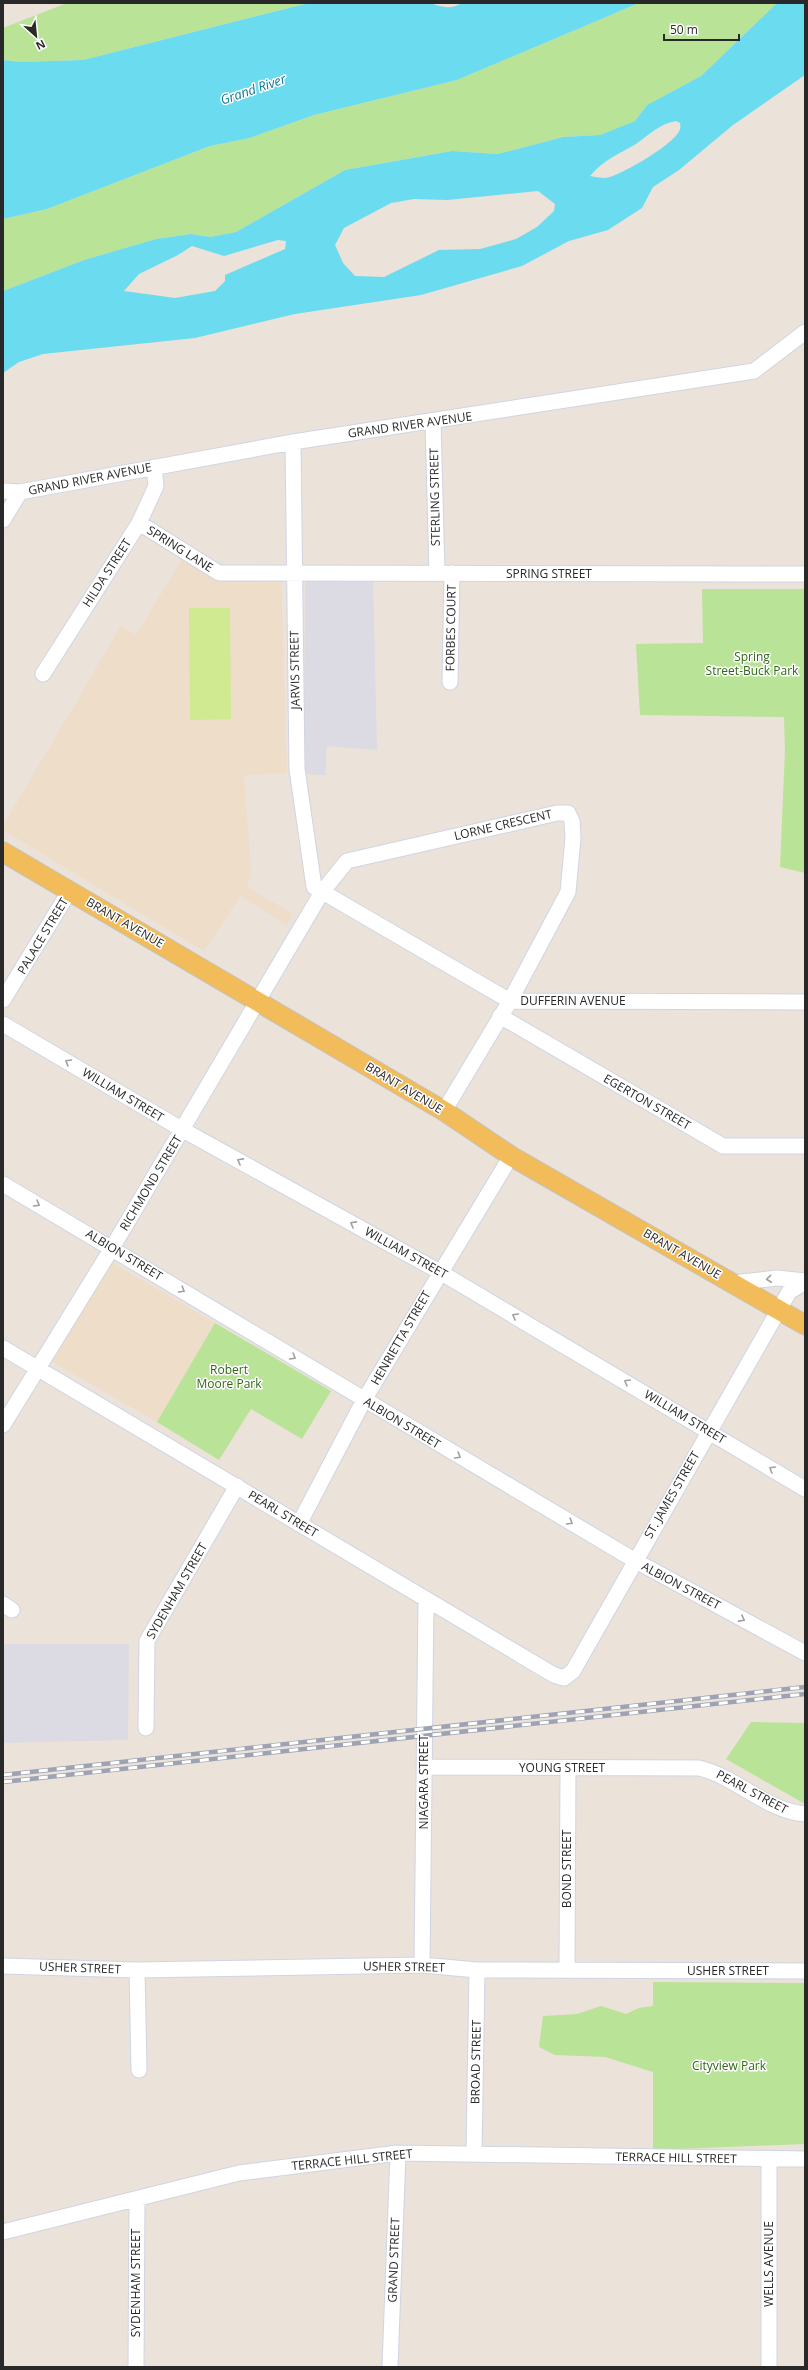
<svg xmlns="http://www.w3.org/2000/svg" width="808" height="2370" font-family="'Open Sans',sans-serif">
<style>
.industrial{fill:#dcdbe3}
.education{fill:#edddc9}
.green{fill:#b9e396}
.pitch{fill:#cfea91}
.water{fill:#6bdbef;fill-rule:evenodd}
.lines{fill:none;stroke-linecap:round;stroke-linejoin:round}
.minor-casing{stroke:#cfd5e2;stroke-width:17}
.major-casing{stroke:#c3c3c3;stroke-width:21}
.minor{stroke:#fff;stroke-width:15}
.major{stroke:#f1bc59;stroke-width:19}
.rail-casing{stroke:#9da3b3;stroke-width:4.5}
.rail{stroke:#fff;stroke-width:3;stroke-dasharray:9;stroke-linecap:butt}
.oneway{stroke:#9f9f9f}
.labels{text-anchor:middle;stroke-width:3;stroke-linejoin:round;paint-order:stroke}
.street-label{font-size:12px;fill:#292929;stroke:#fff}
.park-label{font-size:12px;fill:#316519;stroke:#fff}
.water-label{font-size:13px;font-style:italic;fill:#0c7999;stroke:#fff}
</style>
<rect width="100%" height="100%" fill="#ebe2da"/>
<path class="industrial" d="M 305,578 L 373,578 L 377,750 L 327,746 L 325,775 L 304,774 Z
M 3,1644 L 129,1644 L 128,1740 L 3,1743 Z"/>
<path class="education" d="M 185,555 L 223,575 L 281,575 L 287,773 L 244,775 L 251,872 L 247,887 L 293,914 L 286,925 L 240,896 L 204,951 L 3,830 L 3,826 L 121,626 L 136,635 Z
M 111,1262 L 215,1323 L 157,1422 L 51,1361 Z"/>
<path class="green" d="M 67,3 L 309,3 L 83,60 L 21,62 L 3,60 L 3,28 Z
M 639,3 L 777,3 L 701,76 L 647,105 L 635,121 L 600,135 L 563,137 L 498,154 L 452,151 L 345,170 L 236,232 L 210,237 L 191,234 L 156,239 L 84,260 L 3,291 L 3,219 L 47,209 L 210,146 L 250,138 L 314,115 L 457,80 Z
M 702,589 L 805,589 L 805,873 L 780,867 L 785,751 L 784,717 L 640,715 L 636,644 L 703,643 Z
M 215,1323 L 331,1391 L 302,1439 L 251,1409 L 219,1460 L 157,1422 Z
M 751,1722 L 805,1723 L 805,1804 L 726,1759 Z
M 653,1982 L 805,1983 L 805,2144 L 653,2150 L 653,2072 L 605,2057 L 555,2055 L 539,2047 L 543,2016 L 577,2014 L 601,2006 L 626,2014 L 639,2008 L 653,2006 Z"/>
<path class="pitch" d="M 189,608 L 230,608 L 231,719 L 190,720 Z"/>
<path class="water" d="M 309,3 L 431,3 C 442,8 452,9 462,3 L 639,3 L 457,80 L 314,115 L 250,138 L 210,146 L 47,209 L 3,219 L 3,60 L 21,62 L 83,60 Z
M 777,3 L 805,3 L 805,75 L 733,125 L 679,170 L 653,187 L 642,208 L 608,230 L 569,241 L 522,266 L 421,295 L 295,314 L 195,338 L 43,354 L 19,362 L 3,373 L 3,291 L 84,260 L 156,239 L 191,234 L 210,237 L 236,232 L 345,170 L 452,151 L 498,154 L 563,137 L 600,135 L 635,121 L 647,105 L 701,76 ZM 676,121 L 680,123 C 680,125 681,127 680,129 C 677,143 620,176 606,178 C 601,178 595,177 590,176 C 603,160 619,154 636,144 C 649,135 659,124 676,121 ZM 538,191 L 555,204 L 554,211 L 537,227 L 516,239 L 480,249 L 439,250 L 384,277 L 355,276 L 343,263 L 335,245 L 344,228 L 391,203 L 414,199 L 447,200 ZM 278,240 L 286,241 L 285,249 L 225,275 L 225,281 L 215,291 L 175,298 L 124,291 L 139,274 L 178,255 L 192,246 L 224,256 Z"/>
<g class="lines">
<defs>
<path id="minor" d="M 433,422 L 437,572
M 293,442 L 297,769 L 314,887 L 510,1001 L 805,1002
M 3,491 L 20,492 L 293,442 L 754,371 L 805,332
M 3,520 L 20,492
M 139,523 L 219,573 L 805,574
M 43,674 L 139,523 L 156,486 L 154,467
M 450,682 L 452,573
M 3,1000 L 69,892
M 500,1016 L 723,1146 L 805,1146
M 3,1024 L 183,1130 L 440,1272 L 805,1489
M 3,1184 L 634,1560 L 805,1653
M 733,1283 L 777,1278 L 805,1281
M 3,1348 L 554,1675 L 564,1678 L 573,1671 L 789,1292 L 805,1282
M 3,1425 L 112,1248 L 322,892 L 347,861 L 557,813 L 568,813 L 572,821 L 573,838 L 568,892 L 510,1001 L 444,1111
M 299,1524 L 364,1400 L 511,1156
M 3,1604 L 12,1610
M 146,1728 L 147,1641 L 237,1486
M 424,1767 L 699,1768 C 737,1777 766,1811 805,1814
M 422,1965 L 426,1599
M 3,1966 L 137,1970 L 422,1965 L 477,1970 L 805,1971
M 137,1970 L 139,2070
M 567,1970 L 568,1768
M 474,2154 L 477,1970
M 3,2232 L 239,2173 L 398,2153 L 805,2159
M 136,2367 L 137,2199
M 390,2367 L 398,2153
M 769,2367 L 769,2160"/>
<path id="major" d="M 3,852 L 444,1111 L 511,1156 L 805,1325"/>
</defs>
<use href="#minor" class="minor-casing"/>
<use href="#major" class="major-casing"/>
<use href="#minor" class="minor"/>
<use href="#major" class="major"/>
<defs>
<path id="rail" d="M 3,1775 L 805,1687
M 3,1782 L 805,1694"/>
</defs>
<use href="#rail" class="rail-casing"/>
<use href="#rail" class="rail"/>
</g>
<defs><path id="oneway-chevron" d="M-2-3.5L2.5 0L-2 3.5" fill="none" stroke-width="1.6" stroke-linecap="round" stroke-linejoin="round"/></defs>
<g class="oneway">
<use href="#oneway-chevron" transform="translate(68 1062) rotate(-150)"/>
<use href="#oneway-chevron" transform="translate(240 1161) rotate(-151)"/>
<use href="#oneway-chevron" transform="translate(37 1204) rotate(30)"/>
<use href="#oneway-chevron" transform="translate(353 1224) rotate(-151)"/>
<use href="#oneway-chevron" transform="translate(769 1279) rotate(174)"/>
<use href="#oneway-chevron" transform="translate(182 1290) rotate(31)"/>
<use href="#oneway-chevron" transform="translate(515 1316) rotate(-150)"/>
<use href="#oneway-chevron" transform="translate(293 1357) rotate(31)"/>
<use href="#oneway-chevron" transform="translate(627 1382) rotate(-150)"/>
<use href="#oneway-chevron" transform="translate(458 1456) rotate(31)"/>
<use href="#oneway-chevron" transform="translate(772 1469) rotate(-149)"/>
<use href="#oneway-chevron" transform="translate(570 1522) rotate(31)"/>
<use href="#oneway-chevron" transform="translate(742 1619) rotate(28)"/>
</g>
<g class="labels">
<g class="street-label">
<text transform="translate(410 425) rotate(-8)" y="4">GRAND RIVER AVENUE</text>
<text transform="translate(90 479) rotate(-11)" y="4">GRAND RIVER AVENUE</text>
<text transform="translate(435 497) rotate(-91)" y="4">STERLING STREET</text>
<text transform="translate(180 549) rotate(32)" y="4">SPRING LANE</text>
<text transform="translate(107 573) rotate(-57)" y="4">HILDA STREET</text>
<text x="549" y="578">SPRING STREET</text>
<text transform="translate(451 628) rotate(-89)" y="4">FORBES COURT</text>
<text transform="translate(295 670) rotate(-91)" y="4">JARVIS STREET</text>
<text transform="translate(503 825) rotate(-13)" y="4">LORNE CRESCENT</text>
<text transform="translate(125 923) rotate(30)" y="4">BRANT AVENUE</text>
<text transform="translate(43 936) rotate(-59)" y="4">PALACE STREET</text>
<text x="573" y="1005">DUFFERIN AVENUE</text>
<text transform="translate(404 1088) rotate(31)" y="4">BRANT AVENUE</text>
<text transform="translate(123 1095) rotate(31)" y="4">WILLIAM STREET</text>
<text transform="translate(647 1102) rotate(30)" y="4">EGERTON STREET</text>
<text transform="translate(151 1183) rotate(-59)" y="4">RICHMOND STREET</text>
<text transform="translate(406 1253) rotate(29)" y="4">WILLIAM STREET</text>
<text transform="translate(682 1254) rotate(30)" y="4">BRANT AVENUE</text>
<text transform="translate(124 1255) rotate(31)" y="4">ALBION STREET</text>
<text transform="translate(401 1338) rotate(-60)" y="4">HENRIETTA STREET</text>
<text transform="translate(685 1417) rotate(31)" y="4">WILLIAM STREET</text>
<text transform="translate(402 1423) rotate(31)" y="4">ALBION STREET</text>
<text transform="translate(672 1495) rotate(-60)" y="4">ST. JAMES STREET</text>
<text transform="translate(283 1514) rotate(31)" y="4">PEARL STREET</text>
<text transform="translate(681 1586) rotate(28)" y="4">ALBION STREET</text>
<text transform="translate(177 1591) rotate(-60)" y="4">SYDENHAM STREET</text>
<text x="562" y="1772">YOUNG STREET</text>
<text transform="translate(424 1782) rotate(-90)" y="4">NIAGARA STREET</text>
<text transform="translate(752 1792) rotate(28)" y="4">PEARL STREET</text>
<text transform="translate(567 1869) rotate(-90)" y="4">BOND STREET</text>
<text transform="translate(404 1967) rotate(1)" y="4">USHER STREET</text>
<text transform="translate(80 1968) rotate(2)" y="4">USHER STREET</text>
<text x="728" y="1975">USHER STREET</text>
<text transform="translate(476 2062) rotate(-89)" y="4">BROAD STREET</text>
<text transform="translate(676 2158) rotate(1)" y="4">TERRACE HILL STREET</text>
<text transform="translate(352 2160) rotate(-6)" y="4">TERRACE HILL STREET</text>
<text transform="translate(394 2260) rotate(-88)" y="4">GRAND STREET</text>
<text transform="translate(769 2264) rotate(-90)" y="4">WELLS AVENUE</text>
<text transform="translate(136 2283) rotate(-90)" y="4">SYDENHAM STREET</text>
</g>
<g class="park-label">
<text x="752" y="661">Spring<tspan x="752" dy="14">Street-Buck Park</tspan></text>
<text x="229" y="1374">Robert<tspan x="229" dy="14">Moore Park</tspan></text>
<text x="729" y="2070">Cityview Park</text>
</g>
<g class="water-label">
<text transform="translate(253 89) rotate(-19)" y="5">Grand River</text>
</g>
</g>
<rect width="808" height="2370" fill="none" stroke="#292929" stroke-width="8"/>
<g transform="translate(36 36) rotate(153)" stroke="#ffffff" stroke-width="3" paint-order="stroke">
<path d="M0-3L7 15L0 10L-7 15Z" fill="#292929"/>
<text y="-6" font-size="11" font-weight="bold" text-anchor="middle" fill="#292929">N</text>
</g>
<path d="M664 34v6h75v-6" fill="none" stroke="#292929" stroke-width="2"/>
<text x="670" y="34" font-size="12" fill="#292929" stroke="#ffffff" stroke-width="3" paint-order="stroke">50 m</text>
</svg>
